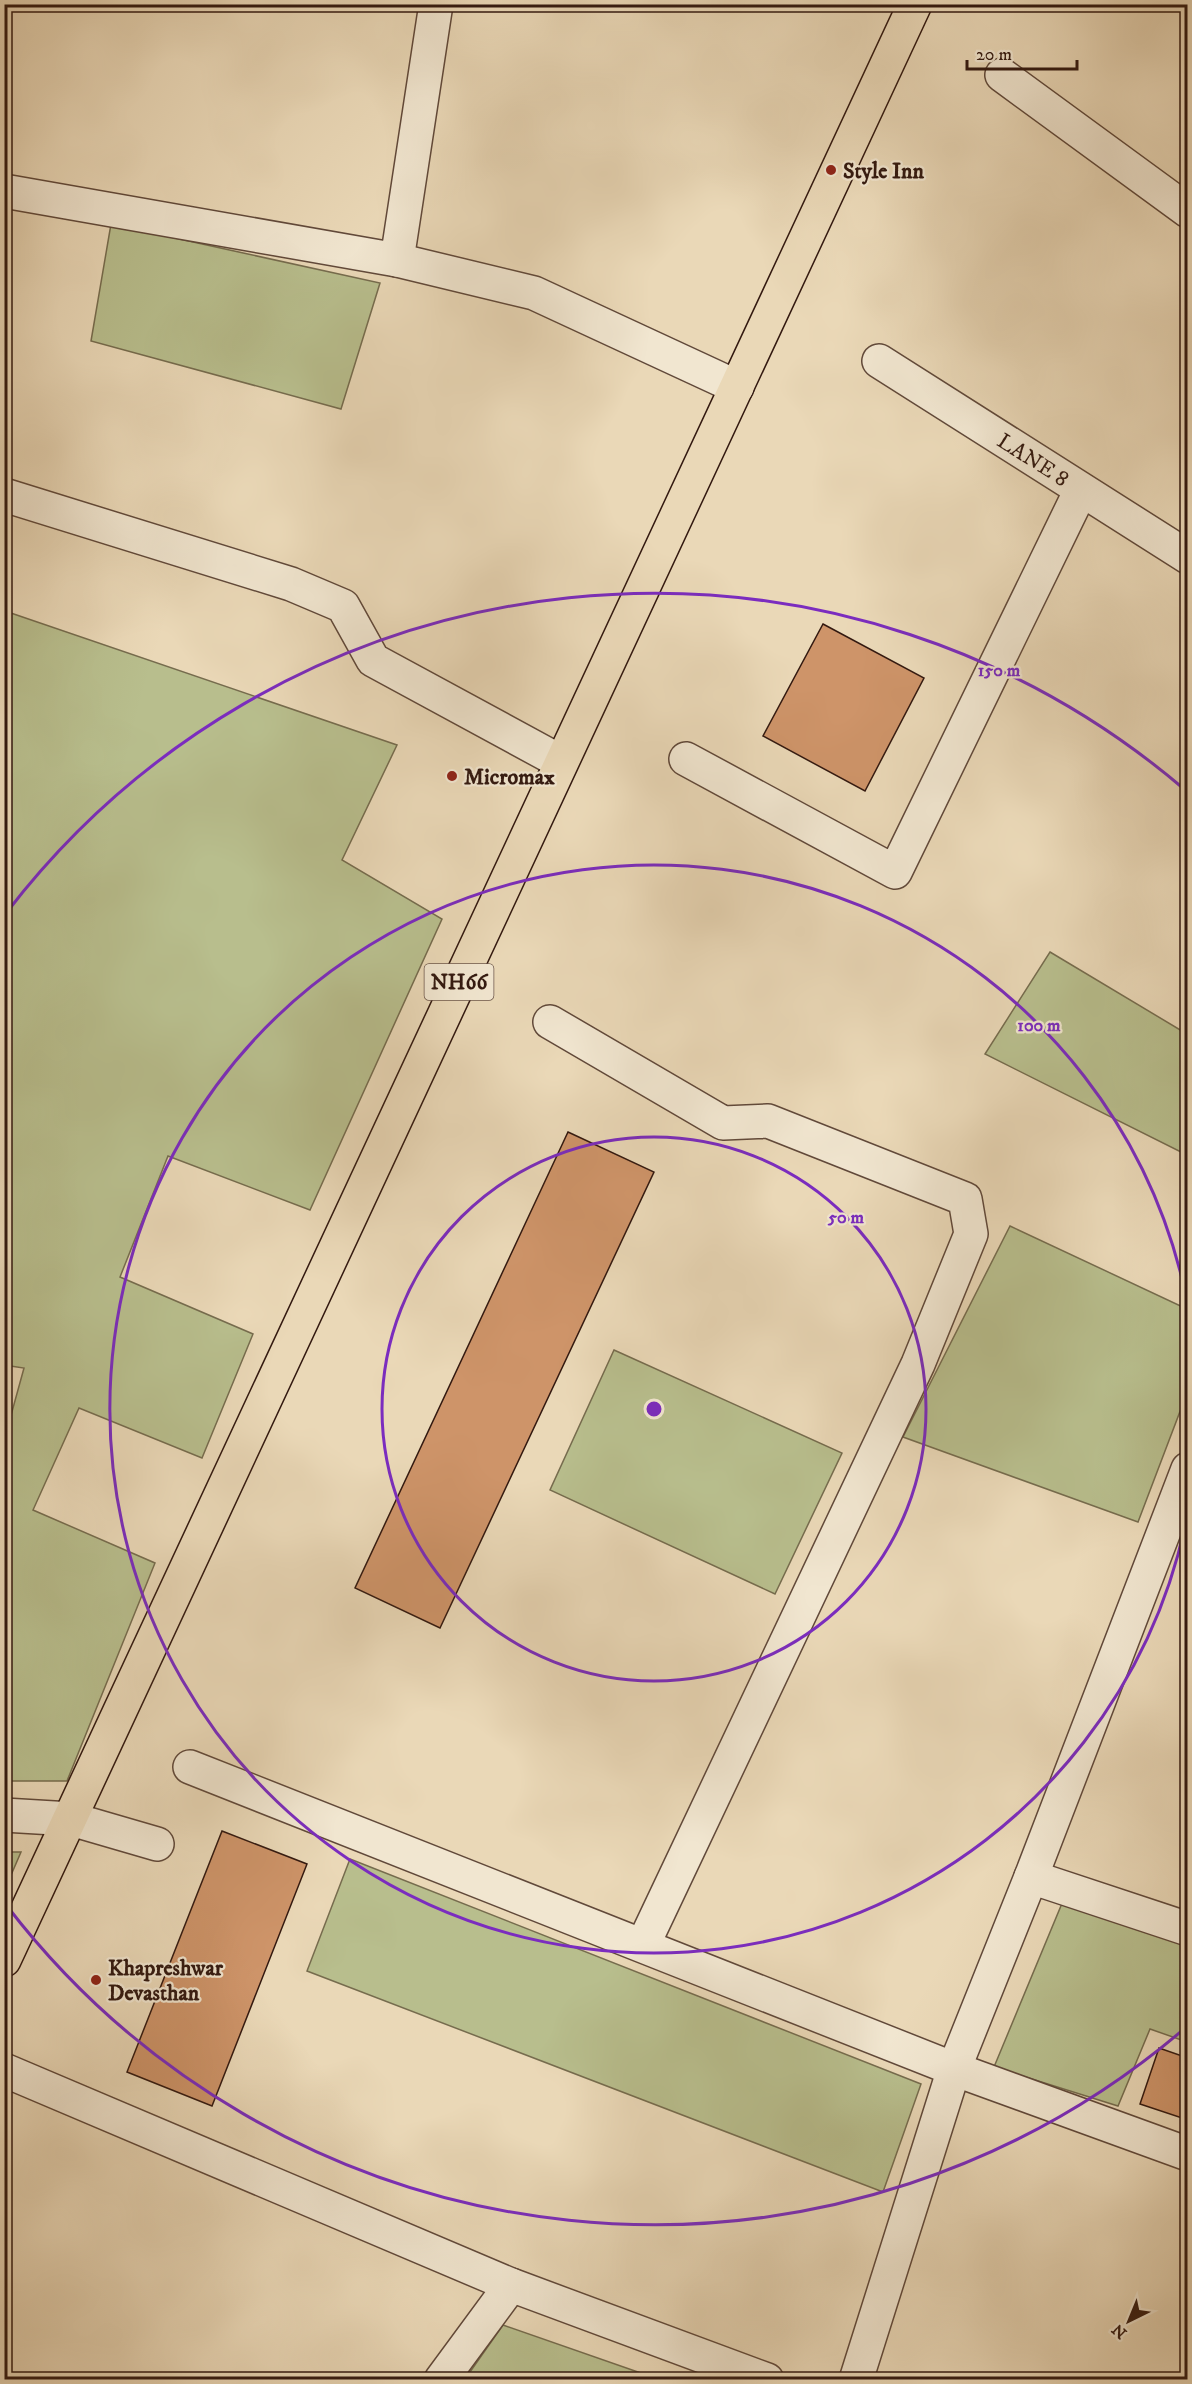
<svg xmlns="http://www.w3.org/2000/svg" width="1192" height="2384" font-family="'IM FELL DW Pica',serif">
<style>
.green{fill:#b8be8d;stroke:#766c4e;stroke-width:1.5}
.building{fill:#ce9469;stroke:#331910;stroke-width:1.5}
.lines{fill:none;stroke-linecap:round;stroke-linejoin:round}
.street-casing{stroke:#61493a;stroke-width:36}
.highway-casing{stroke:#331910;stroke-width:36}
.street{stroke:#f1e6d0;stroke-width:33}
.highway{stroke:#ead8b7;stroke-width:33}
.ring{fill:none;stroke:#7b2cbf;stroke-width:3}
.poi-dot{fill:#8f2418;stroke:#f1e6d0;stroke-width:2}
.labels{text-anchor:middle;stroke-width:4.5;stroke-linejoin:round;paint-order:stroke}
.shield{fill:#f1e6d0;stroke:#6c564a;stroke-width:1.5}
.shield-label{font-size:21px;font-weight:bold;fill:#331910}
.poi-label{font-size:22px;font-weight:bold;fill:#331910;stroke:#f1e6d0;text-anchor:start}
.street-label{font-size:22px;fill:#331910;stroke:#f1e6d0}
.centre{fill:#7b2cbf;stroke:#f1e6d0;stroke-width:3}
.ring-label{font-size:18px;text-anchor:middle;font-weight:bold;fill:#7b2cbf;stroke:#f1e6d0;stroke-width:4.5;stroke-linejoin:round;paint-order:stroke}
</style>
<rect width="100%" height="100%" fill="#ead8b7"/>
<filter id="stains"><feTurbulence type="fractalNoise" baseFrequency=".00333" numOctaves="4"/><feColorMatrix values="0 0 0 0 .2 0 0 0 0 .09 0 0 0 0 .02 0 0 0 .5 -.17"/></filter>
<radialGradient id="worn" r=".72"><stop offset=".6" stop-color="#630" stop-opacity="0"/><stop offset="1" stop-color="#630" stop-opacity=".3"/></radialGradient>
<path class="green" d="M 111,224 L 380,283 L 341,409 L 91,341 Z
M 5,611 L 397,745 L 342,860 L 442,919 L 310,1210 L 168,1156 L 120,1277 L 253,1334 L 202,1458 L 79,1408 L 33,1510 L 155,1563 L 67,1781 L 5,1781 L 5,1437 L 24,1368 L 4,1365 Z
M 1050,952 L 1187,1034 L 1187,1155 L 985,1054 Z
M 1010,1226 L 1187,1309 L 1187,1393 L 1138,1522 L 903,1437 Z
M 614,1350 L 842,1453 L 775,1594 L 550,1490 Z
M 5,1852 L 21,1852 L 5,1889 L 4,1852 Z
M 350,1859 L 921,2084 L 883,2192 L 307,1971 Z
M 1063,1901 L 1187,1941 L 1187,2042 L 1150,2029 L 1118,2106 L 994,2067 Z
M 503,2325 L 658,2379 L 465,2379 Z"/>
<path class="building" d="M 823,624 L 924,678 L 865,791 L 763,736 Z
M 568,1132 L 654,1172 L 440,1628 L 355,1588 Z
M 222,1831 L 307,1864 L 212,2106 L 127,2072 Z
M 1159,2048 L 1188,2058 L 1188,2120 L 1140,2104 Z"/>
<g class="lines">
<defs>
<g id="street">
<path d="M 1002,75 L 1188,211"/>
<path d="M 4,191 L 397,260 L 436,4"/>
<path d="M 397,260 L 534,293 L 737,387"/>
<path id="s1" d="M 879,361 L 1188,557"/>
<path d="M 4,495 L 291,584 L 343,606 L 373,660 L 561,762"/>
<path d="M 686,759 L 895,872 L 1081,490"/>
<path d="M 550,1022 L 723,1123 L 768,1121 L 965,1199 L 971,1234 L 918,1364 L 643,1945"/>
<path d="M 190,1767 L 954,2069 L 1188,2154"/>
<path d="M 4,1815 L 71,1819 L 157,1844"/>
<path d="M 1031,1877 L 1188,1929"/>
<path d="M 4,2070 L 511,2285 L 767,2380"/>
<path d="M 441,2380 L 511,2285"/>
<path d="M 856,2380 L 954,2069 L 1031,1877 L 1188,1469"/>
</g>
<path id="highway" d="M 4,1960 L 915,4"/>
</defs>
<use href="#street" class="street-casing"/>
<use href="#highway" class="highway-casing"/>
<use href="#street" class="street"/>
<use href="#highway" class="highway"/>
</g>
<g class="ring">
<circle cx="654" cy="1409" r="272"/>
<path d="M1187 1517A544 544 0 1 1 1187 1301"/>
<path d="M1184 2029A816 816 0 0 1 7 1906M7 912A816 816 0 0 1 1184 789"/>
</g>
<g class="poi-dot">
<circle cx="831" cy="170" r="6"/>
<circle cx="452" cy="776" r="6"/>
<circle cx="96" cy="1980" r="6"/>
</g>
<g class="labels">
<rect class="shield" x="424.5" y="964" width="69" height="36" rx="4.5"/>
<g class="shield-label">
<text x="459" y="989">NH66</text>
</g>
<g class="poi-label">
<text x="843" y="178">Style Inn</text>
<text x="464" y="784">Micromax</text>
<text x="108" y="1975">Khapreshwar<tspan x="108" dy="25">Devasthan</tspan></text>
</g>
<g class="street-label">
<text dy="8" stroke="none"><textPath href="#s1" startOffset="183">LANE 8</textPath></text>
</g>
</g>
<circle cx="654" cy="1409" r="9" class="centre"/>
<g class="ring-label">
<text x="999" y="676">150 m</text>
<text x="1039" y="1031">100 m</text>
<text x="846" y="1223">50 m</text>
</g>
<rect width="1192" height="2384" fill="none" stroke="#ead8b7" stroke-width="24"/>
<rect x="6" y="6" width="1180" height="2372" fill="none" stroke="#331910" stroke-width="3"/>
<rect x="12" y="12" width="1168" height="2360" fill="none" stroke="#331910" stroke-width="1.5"/>
<g transform="translate(1129 2321) rotate(223)" stroke="#f1e6d0" stroke-width="4.5" paint-order="stroke">
<path d="M0-4.5L10 22L0 15L-10 22Z" fill="#331910"/>
<text y="-9" font-size="16" font-weight="bold" text-anchor="middle" fill="#331910">N</text>
</g>
<path d="M967 60v9h110v-9" fill="none" stroke="#331910" stroke-width="3"/>
<text x="976" y="60" font-size="18" fill="#331910" stroke="#f1e6d0" stroke-width="4.5" paint-order="stroke">20 m</text>
<rect width="100%" height="100%" filter="url(#stains)"/>
<rect width="100%" height="100%" fill="url(#worn)"/>
</svg>
